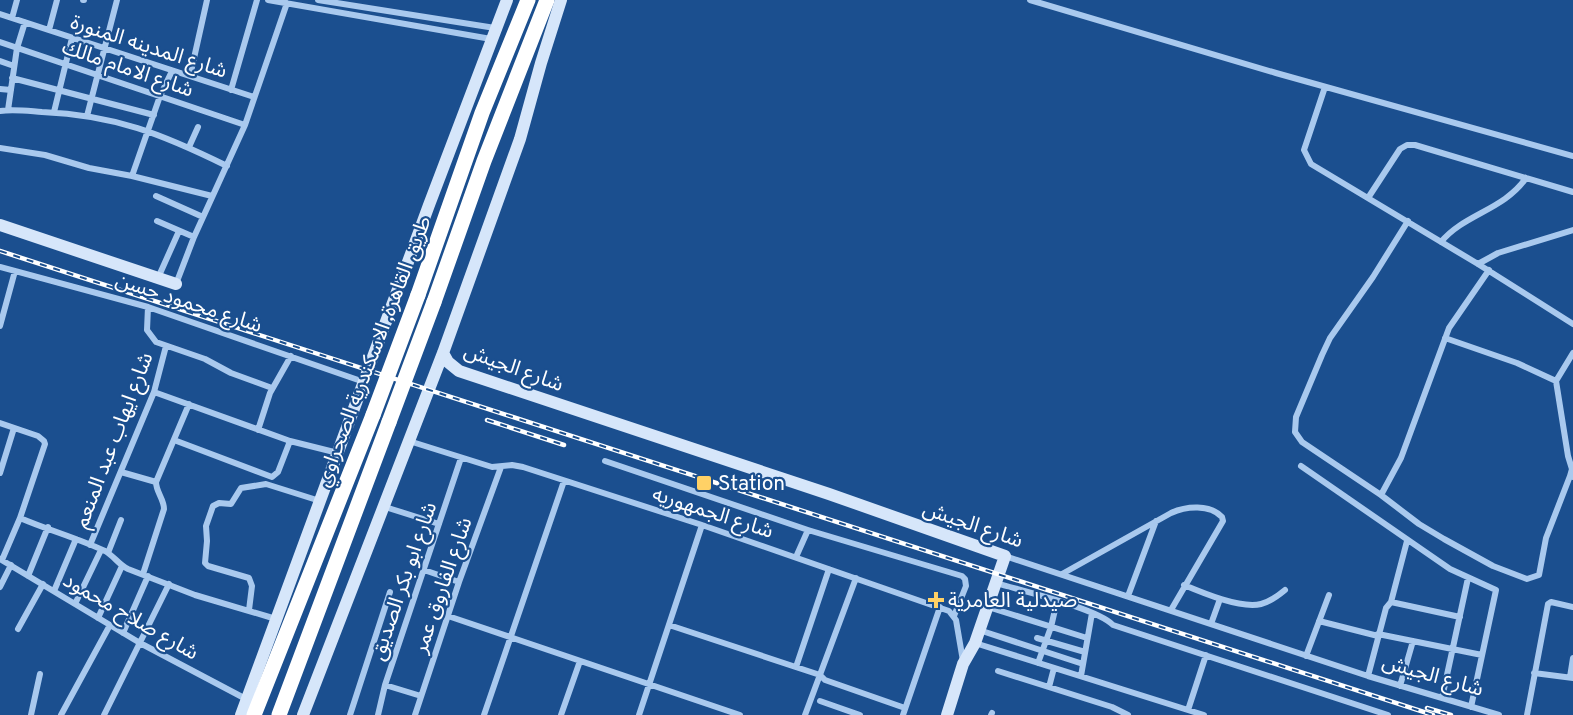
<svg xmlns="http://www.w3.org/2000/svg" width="1573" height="715" font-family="Overpass,'Noto Sans Arabic',sans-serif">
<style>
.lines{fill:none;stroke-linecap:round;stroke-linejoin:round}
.street{stroke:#a9c9ee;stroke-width:6}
.secondary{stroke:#d6e6fa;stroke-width:12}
.highway{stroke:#fff;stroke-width:15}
.rail-casing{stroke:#fff;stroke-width:4.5}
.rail{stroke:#1b4f8f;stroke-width:2;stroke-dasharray:7;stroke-linecap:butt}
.highway-bridge{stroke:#fff;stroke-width:15}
.poi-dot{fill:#ffd166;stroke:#1b4f8f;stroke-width:2}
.labels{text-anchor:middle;stroke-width:4.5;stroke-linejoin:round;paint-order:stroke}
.street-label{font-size:21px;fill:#fff;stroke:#1b4f8f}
.poi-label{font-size:21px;fill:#fff;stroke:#1b4f8f;text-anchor:start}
</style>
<rect width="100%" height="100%" fill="#1b4f8f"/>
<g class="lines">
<path class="street" d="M 83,0 L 84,0
M 268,0 L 491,39
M 318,0 L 495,28
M 1030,0 L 1276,73 L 1573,156
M 0,14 L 254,97
M 12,18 L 17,0
M 49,30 L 57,0
M 0,42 L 245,125
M 0,61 L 14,66
M 190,76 L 207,0
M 12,78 L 154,115
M 1325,87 L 1304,150 L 1311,164 L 1478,264 L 1573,324
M 0,89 L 11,90
M 231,90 L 257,0
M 8,110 L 17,48 L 25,22
M 0,111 C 14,109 28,111 42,112 C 115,115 162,134 227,166
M 54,112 L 72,38
M 87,116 L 117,0
M 189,147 L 198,127
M 0,148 L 45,155 L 89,168 L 132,176 L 212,196
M 132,176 L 160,96 L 172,71
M 156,196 L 203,217
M 1368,198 L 1400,149 L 1407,145 L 1415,145 L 1573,192
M 157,221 L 194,237
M 1408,221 L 1373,277 L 1330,338 L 1322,355 L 1296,417 L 1295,432 L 1302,442 L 1381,495 L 1419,524 L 1444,539 L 1493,566 L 1527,579 L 1539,575 L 1546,538 L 1570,476 L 1573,477
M 1441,242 C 1464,214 1504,210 1526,178
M 1478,264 L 1498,253 L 1573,230
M 0,267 L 148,307 L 364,382
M 158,278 L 179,231
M 176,284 L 194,237 L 245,125 L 287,3
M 148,307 L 147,330 L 156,342 L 205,359 L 231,373 L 272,388
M 0,326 L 15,271
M 1445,338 L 1517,363 L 1556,381 L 1568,456 L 1572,469 L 1570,476
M 1556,381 L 1573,353
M 154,392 L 290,441 L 338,453
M 0,423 L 38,436 L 44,441 L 45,444 L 20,518 L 2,560
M 258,430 L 270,393 L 291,356
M 174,440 L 272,477 L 278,472 L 290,441
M 409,441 L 492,467 L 512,465 L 523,467 L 702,525 L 949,611 L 956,620 L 963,661
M 605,461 L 808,530 L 962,576 L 965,579 L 966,586 L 954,616
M 1301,466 L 1450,569 L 1496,590 L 1471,707
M 121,472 L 156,482
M 0,473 L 14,428
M 1381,495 L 1401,458 L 1449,328 L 1489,270
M 385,507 L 439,524
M 20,518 C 48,530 77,538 105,551 C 114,556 119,565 128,569 L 195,595 L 276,619
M 90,545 L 154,392 L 166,346
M 108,553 L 121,520
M 1005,556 L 1368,676 L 1499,715
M 796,557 L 808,530
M 0,559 L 140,643 L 246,699
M 424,570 L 459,582
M 143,574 L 164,509 C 164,499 156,492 156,482 L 189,404
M 1062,574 L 1171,513 C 1186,506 1210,504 1222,517 L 1223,521 L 1171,610
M 28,576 L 48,527
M 996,583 C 1022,591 1096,608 1113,625 L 1388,715
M 1184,585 C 1203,593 1241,609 1261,604 C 1270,602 1279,595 1285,590
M 0,587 L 11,565
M 54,591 L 76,539
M 1128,596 L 1156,521
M 1391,602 L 1460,617
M 75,604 L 101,550
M 988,607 L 1087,638
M 249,610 L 252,586 L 249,578 L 208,566 L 205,563 L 207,541 L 206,526 L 213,506 L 219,503 L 231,504 L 241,488 L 266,484 L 320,501
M 448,616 L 740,715
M 98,618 L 122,566
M 1319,621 L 1378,636
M 1211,624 L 1220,599
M 669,625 L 820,675 L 825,680 L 905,708
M 18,629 L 43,584
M 979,630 L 1083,664
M 123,633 L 148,576
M 1378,634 L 1482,655
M 1037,638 L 1085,652
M 975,643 L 1204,715
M 1306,656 L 1329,595
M 1038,663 L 1051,627 L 1057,601
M 796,667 L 829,569
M 998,671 L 1112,707 L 1128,715
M 1534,673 L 1573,678
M 1081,676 L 1092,613
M 1368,676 L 1386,608 L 1391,602 L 1407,541
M 1570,677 L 1573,658
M 385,685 L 421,696
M 1400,686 L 1413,641
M 1049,687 L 1054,668
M 1442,698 L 1468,578
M 820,701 L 860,715
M 1188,710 L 1206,655
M 31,715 L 40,674
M 61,715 L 110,625
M 104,715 L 169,584
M 350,715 L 390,592
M 378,715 L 385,685 L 461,458
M 415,715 L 459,582 L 501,467
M 484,715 L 564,481
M 561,715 L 580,661
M 639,715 L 702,525
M 805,715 L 856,578
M 903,715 L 940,607
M 991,715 L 992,713
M 1527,715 L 1548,604 L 1551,602 L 1573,607"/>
<path class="secondary" d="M 0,225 L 176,284
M 443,353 L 448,362 L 459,371 L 829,494 L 1005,556 L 975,643 L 963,664 L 947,715
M 241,715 L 429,205 L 507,0
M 303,715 L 443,353 L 520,139 L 541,63 L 561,0"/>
<path class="highway" d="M 418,295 L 482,113 L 528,0
M 434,302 L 484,161 L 547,0
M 254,715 L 373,415
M 279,715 L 389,422"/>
<defs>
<path id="rail" d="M 0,251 L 1433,715
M 487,420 L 564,445
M 1427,708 L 1451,715"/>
</defs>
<use href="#rail" class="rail-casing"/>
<use href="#rail" class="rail"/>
<path class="highway-bridge" d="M 373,415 L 418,295
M 389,422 L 434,302"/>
</g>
<g class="poi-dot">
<rect x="696" y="475" width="16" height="16" rx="3"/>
<path d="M933 591h6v6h6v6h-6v6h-6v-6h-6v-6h6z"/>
</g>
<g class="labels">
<g class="street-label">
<text transform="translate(149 46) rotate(18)" y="7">شارع المدينه المنورة</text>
<text transform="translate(128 68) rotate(19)" y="7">شارع الامام مالك</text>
<text transform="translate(189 302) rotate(18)" y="7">شارع محمود حسن</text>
<text transform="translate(373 351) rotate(-69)" y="7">طريق القاهرة, الاسكندرية الصحراوي</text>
<text transform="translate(514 367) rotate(20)" y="7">شارع الجيش</text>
<text transform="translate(113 440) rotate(-69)" y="7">شارع ايهاب عبد المنعم</text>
<text transform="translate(713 512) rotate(18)" y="7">شارع الجمهوريه</text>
<text transform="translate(973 524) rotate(19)" y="7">شارع الجيش</text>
<text transform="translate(403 581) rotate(-71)" y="7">شارع ابو بكر الصديق</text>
<text transform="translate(442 585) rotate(-71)" y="7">شارع الفاروق عمر</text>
<text transform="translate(131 616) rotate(30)" y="7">شارع صلاح محمود</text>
<text transform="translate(1433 675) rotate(16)" y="7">شارع الجيش</text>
</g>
<g class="poi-label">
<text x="718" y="490">Station</text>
<text x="948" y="607">صيدلية العامرية</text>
</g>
</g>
</svg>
